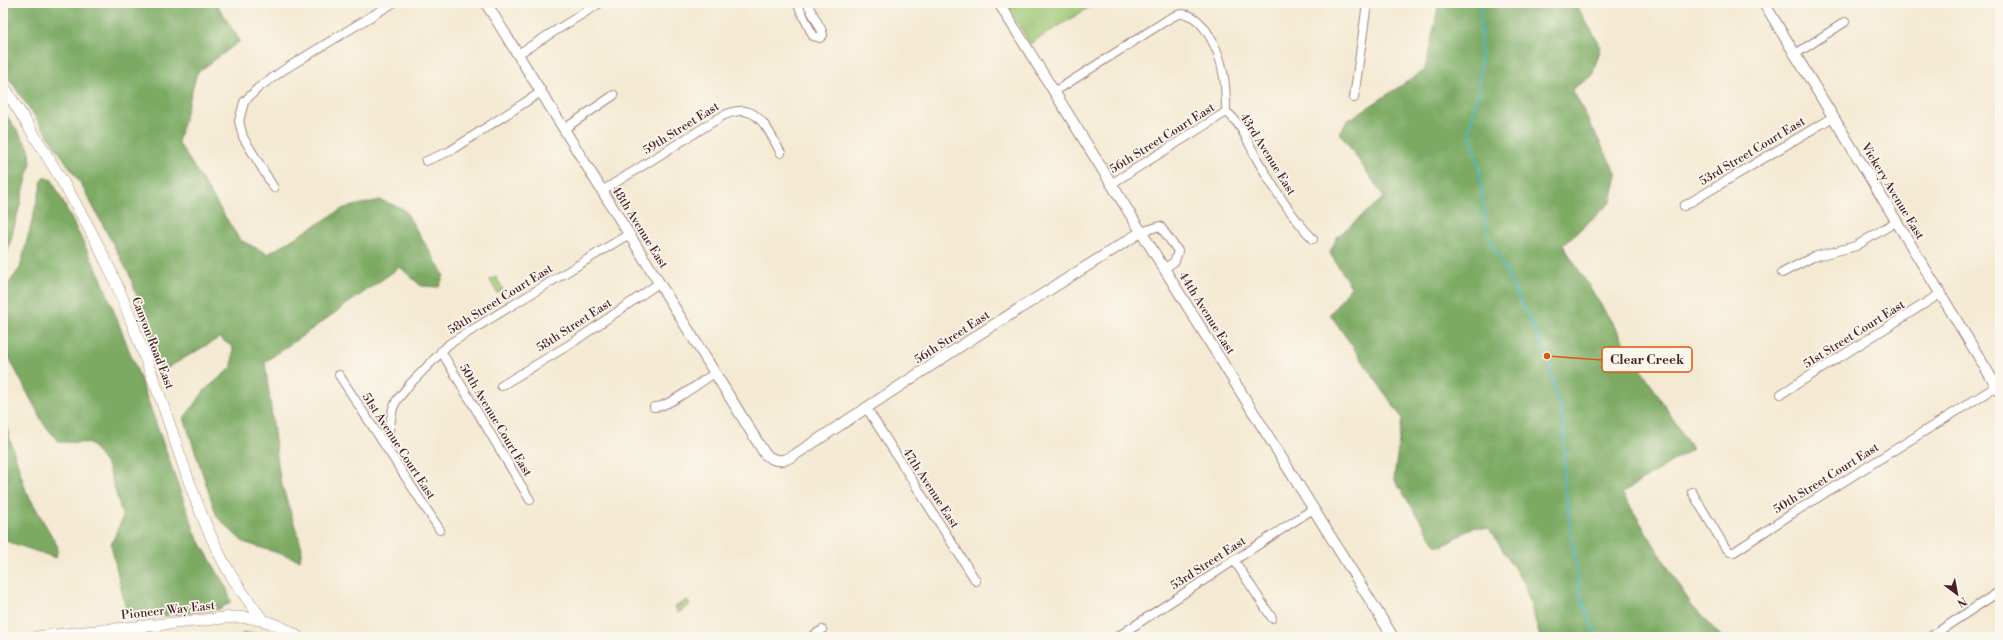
<svg xmlns="http://www.w3.org/2000/svg" width="2003" height="640" font-family="'Libre Bodoni',serif">
<style>
.green{fill:#9bc572;stroke:#72724e}
.forest{fill:#7caa64;stroke:#636448}
.lines{fill:none;stroke-linecap:round;stroke-linejoin:round}
.stream{stroke:#4ab5c7;stroke-width:2}
.minor-casing{stroke:#9f847f;stroke-width:10}
.tertiary-casing{stroke:#9f847f;stroke-width:12}
.secondary-casing{stroke:#9f847f;stroke-width:12}
.minor{stroke:#fff;stroke-width:8}
.tertiary{stroke:#fff;stroke-width:10}
.secondary{stroke:#fff;stroke-width:11}
.labels{text-anchor:middle;stroke-width:3.5;stroke-linejoin:round;paint-order:stroke}
.street-label{font-size:12px;fill:#4a1f2b;stroke:#fbf7ec}
.leader{fill:none;stroke:#e0560e;stroke-width:1.5}
.callout-dot{fill:#e0560e;stroke:#fbf7ec;stroke-width:1.5}
.callout{fill:#fbf7ec;stroke:#e0560e;stroke-width:1.5}
.callout-label{font-size:13px;text-anchor:middle;font-weight:bold;fill:#4a1f2b}
</style>
<rect width="100%" height="100%" fill="#fbf7ec"/>
<filter id="ink" filterUnits="userSpaceOnUse"><feTurbulence type="fractalNoise" baseFrequency=".025" numOctaves="2"/><feDisplacementMap in="SourceGraphic" scale="8" xChannelSelector="R" yChannelSelector="G"/><feConvolveMatrix kernelMatrix="1 2 1 2 8 2 1 2 1" color-interpolation-filters="sRGB"/></filter>
<filter id="wash" filterUnits="userSpaceOnUse"><feTurbulence type="fractalNoise" baseFrequency=".012" numOctaves="4" result="noise"/><feDisplacementMap in="SourceGraphic" scale="16" xChannelSelector="R" yChannelSelector="G"/><feGaussianBlur stdDeviation="0.9" result="paint"/><feColorMatrix in="noise" values="0 0 0 0 0 0 0 0 0 0 0 0 0 0 0 0 0 1.4 0 .05"/><feComposite in="paint" operator="in"/></filter>
<g filter="url(#wash)">
<rect width="100%" height="100%" fill="#f4ead3"/>
<path class="green" d="M 1005,3 L 1096,3 L 1030,44 Z
M 496,277 L 503,289 L 497,293 L 490,280 Z
M 687,600 L 690,605 L 678,613 L 675,607 Z"/>
<path class="forest" d="M 3,3 L 216,3 L 240,41 L 197,73 L 178,142 L 240,240 L 268,254 L 344,208 L 380,200 L 404,209 L 444,275 L 439,287 L 421,286 L 400,267 L 265,362 L 280,479 L 302,548 L 300,560 L 243,542 L 217,517 L 184,418 L 205,390 L 232,367 L 233,347 L 219,338 L 162,371 L 130,276 L 81,184 L 3,70 Z
M 1439,3 L 1575,3 L 1601,47 L 1592,76 L 1572,89 L 1617,175 L 1611,202 L 1563,245 L 1692,449 L 1622,493 L 1692,606 L 1722,637 L 1540,637 L 1524,583 L 1489,529 L 1474,527 L 1443,546 L 1436,545 L 1394,479 L 1402,418 L 1330,314 L 1351,287 L 1330,253 L 1337,237 L 1384,197 L 1340,133 L 1347,121 L 1425,70 Z
M 3,110 L 29,148 L 31,163 L 7,254 L 3,260 Z
M 43,177 L 52,180 L 101,278 L 138,373 L 196,535 L 227,589 L 231,602 L 219,609 L 137,619 L 127,614 L 111,545 L 123,517 L 108,467 L 90,443 L 59,442 L 43,423 L 3,346 L 3,291 L 20,268 Z
M 3,417 L 26,491 L 58,547 L 56,558 L 3,540 Z
M 267,633 L 273,637 L 242,637 L 242,634 Z"/>
<g class="lines">
<path class="stream" d="M 1481,3 L 1480,83 L 1469,131 L 1478,162 L 1487,233 L 1547,356 L 1564,426 L 1564,482 L 1581,599 L 1597,637"/>
</g>
</g>
<g filter="url(#ink)">
<g class="lines">
<defs>
<path id="minor" d="M 797,3 L 813,36 L 820,38 L 823,35 L 822,31 L 807,3
M 518,54 L 600,3
M 1794,55 L 1845,22
M 1054,92 L 1167,20 C 1172,17 1177,14 1182,14 C 1204,14 1220,54 1223,72 C 1226,85 1226,99 1226,112
M 1354,98 L 1367,3
M 1226,112 C 1241,122 1249,145 1258,161 C 1274,188 1291,216 1313,239
M 564,129 L 614,95
M 426,161 L 450,151 L 541,92
M 1111,184 L 1226,112
M 274,188 L 243,137 L 239,121 L 244,102 L 258,88 L 285,69 L 393,3
M 602,191 L 719,118 C 755,97 766,126 781,153
M 1684,206 L 1833,117
M 1141,232 L 1160,226 L 1178,251 L 1175,261 L 1164,269
M 1782,273 L 1813,257 L 1856,246 L 1897,221
M 441,351 L 530,500
M 339,375 L 440,530
M 501,386 L 572,343 L 659,283
M 1781,394 L 1940,294
M 654,407 C 666,409 703,380 715,373
M 866,407 L 976,581
M 386,447 L 393,408 L 397,400 L 410,384 L 449,344 L 629,234
M 1692,492 L 1725,547 L 1730,552 L 1734,552 L 1793,513 L 1997,386
M 1234,560 L 1272,618
M 811,637 L 822,630
M 1117,637 L 1313,509
M 1930,637 L 2000,591"/>
<path id="tertiary" d="M 486,3 L 765,454 C 775,462 782,462 793,456 L 973,338 L 1141,232
M 999,3 L 1393,637
M 1764,3 L 2000,392"/>
<path id="secondary" d="M 3,85 C 44,152 88,217 119,290 C 133,324 146,360 159,394 C 179,450 195,508 223,561 C 233,581 248,600 262,619
M 36,637 L 234,617 C 259,617 277,623 298,637"/>
</defs>
<use href="#minor" class="minor-casing"/>
<use href="#tertiary" class="tertiary-casing"/>
<use href="#secondary" class="secondary-casing"/>
<use href="#minor" class="minor"/>
<use href="#tertiary" class="tertiary"/>
<use href="#secondary" class="secondary"/>
</g>
</g>
<g class="labels">
<g class="street-label">
<text transform="translate(681 128) rotate(-32)" y="4">59th Street East</text>
<text transform="translate(1162 138) rotate(-32)" y="4">56th Street Court East</text>
<text transform="translate(1752 151) rotate(-31)" y="4">53rd Street Court East</text>
<text transform="translate(1268 154) rotate(58)" y="4">43rd Avenue East</text>
<text transform="translate(1893 191) rotate(59)" y="4">Vickery Avenue East</text>
<text transform="translate(640 227) rotate(58)" y="4">48th Avenue East</text>
<text transform="translate(500 299) rotate(-32)" y="4">58th Street Court East</text>
<text transform="translate(1207 313) rotate(58)" y="4">44th Avenue East</text>
<text transform="translate(574 325) rotate(-33)" y="4">58th Street East</text>
<text transform="translate(1854 334) rotate(-32)" y="4">51st Street Court East</text>
<text transform="translate(952 337) rotate(-33)" y="4">56th Street East</text>
<text transform="translate(153 343) rotate(69)" y="4">Canyon Road East</text>
<text transform="translate(496 420) rotate(59)" y="4">50th Avenue Court East</text>
<text transform="translate(399 446) rotate(57)" y="4">51st Avenue Court East</text>
<text transform="translate(1826 478) rotate(-32)" y="4">50th Street Court East</text>
<text transform="translate(931 488) rotate(57)" y="4">47th Avenue East</text>
<text transform="translate(1208 563) rotate(-33)" y="4">53rd Street East</text>
<text transform="translate(168 610) rotate(-6)" y="4">Pioneer Way East</text>
</g>
</g>
<path class="leader" d="M1547 356L1602 360"/>
<circle class="callout-dot" cx="1547" cy="356" r="4"/>
<rect class="callout" x="1602" y="347" width="90" height="25" rx="4"/>
<g class="callout-label">
<text x="1647" y="364">Clear Creek</text>
</g>
<rect width="2003" height="640" fill="none" stroke="#fbf7ec" stroke-width="16"/>
<g transform="translate(1957 594) rotate(148)" stroke="#fbf7ec" stroke-width="3" paint-order="stroke">
<path d="M0-3L7 15L0 10L-7 15Z" fill="#4a1f2b"/>
<text y="-6" font-size="11" font-weight="bold" text-anchor="middle" fill="#4a1f2b">N</text>
</g>
</svg>
